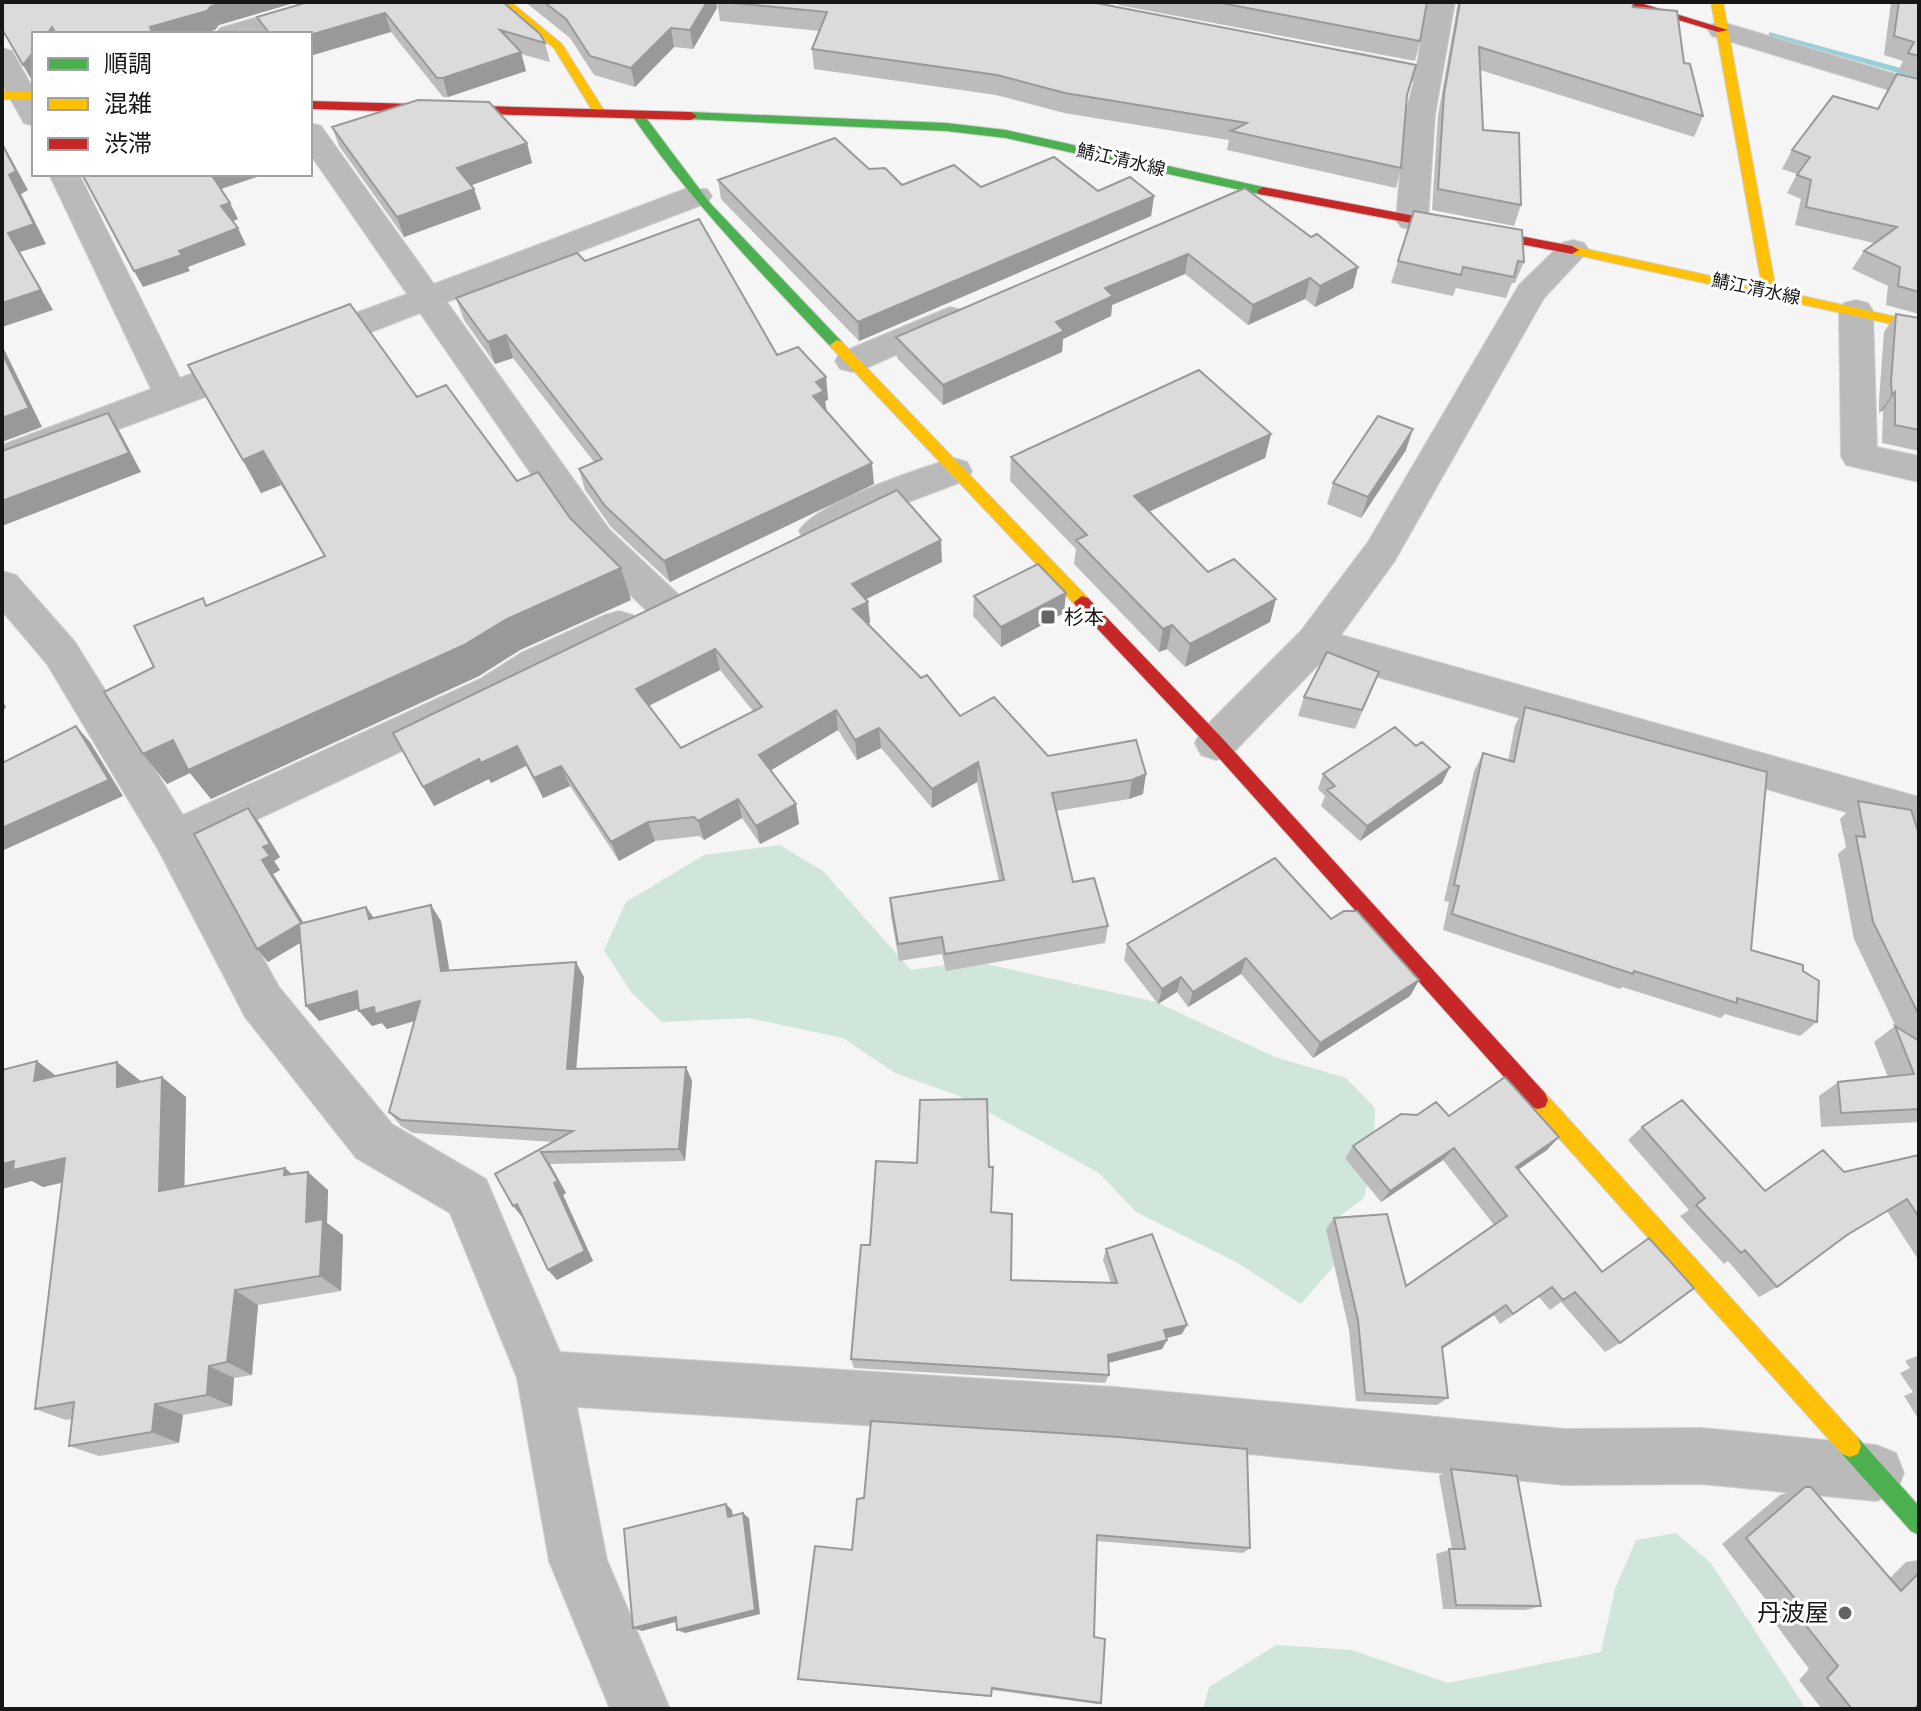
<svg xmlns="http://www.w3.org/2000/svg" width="1921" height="1711" font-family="'Titillium Web','Noto Sans JP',sans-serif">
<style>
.green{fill:#d0e6da}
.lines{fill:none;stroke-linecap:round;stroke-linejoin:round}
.stream{fill:#98cfd8;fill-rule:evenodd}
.street-casing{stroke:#d2d1d2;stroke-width:2}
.fast-casing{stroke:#d2d1d2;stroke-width:2}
.slow-casing{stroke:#d2d1d2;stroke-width:2}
.jam-casing{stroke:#d2d1d2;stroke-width:2}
.street{fill:#bababa;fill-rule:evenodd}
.fast{fill:#4caf50;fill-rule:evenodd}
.slow{fill:#ffc107;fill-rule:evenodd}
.jam{fill:#c62828;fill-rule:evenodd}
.wall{fill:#bdbcbc;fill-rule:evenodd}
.shaded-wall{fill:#9a9999}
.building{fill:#dcdbdb;stroke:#9a9999;stroke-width:2;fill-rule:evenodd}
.poi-dot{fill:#656465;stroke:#fff;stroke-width:3}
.labels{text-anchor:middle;stroke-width:6;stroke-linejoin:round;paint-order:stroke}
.far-street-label{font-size:18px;fill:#171617;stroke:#fff}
.poi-label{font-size:20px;fill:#171617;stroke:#fff;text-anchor:start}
.near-poi-label{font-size:24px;fill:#171617;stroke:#fff;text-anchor:end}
</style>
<rect width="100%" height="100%" fill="#f6f5f6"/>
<path class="green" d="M 780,845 L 823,871 L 911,970 L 973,961 L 1156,1002 L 1275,1057 L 1346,1078 L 1375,1108 L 1374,1157 L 1364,1198 L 1336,1219 L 1340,1259 L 1301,1304 L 1236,1262 L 1136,1212 L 1099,1173 L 959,1096 L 895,1073 L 843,1038 L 749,1018 L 662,1022 L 631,992 L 604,950 L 626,902 L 704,855 Z
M 1676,1533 L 1711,1563 L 1806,1709 L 1203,1709 L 1209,1687 L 1276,1645 L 1352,1650 L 1448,1683 L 1601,1652 L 1615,1589 L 1636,1540 Z"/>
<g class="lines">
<path class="stream" d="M 1769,32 L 1919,73 L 1919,79 L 1769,36 Z"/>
<defs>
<path id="street" d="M 309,2 L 353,2 L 349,8 L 260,34 L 216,34 L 220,28 Z
M 1427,2 L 1455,2 L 1435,115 L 1428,220 L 1423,227 L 1412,230 L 1401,227 L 1396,220 L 1405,115 L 1414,81 L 1344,67 L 1340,61 L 1344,55 L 1354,52 L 1417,65 Z
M 1722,22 L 1919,81 L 1919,99 L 1712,36 L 1708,30 L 1712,24 Z
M 2,48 L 12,51 L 34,90 L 34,126 L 24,123 L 2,84 Z
M 310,123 L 321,126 L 434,284 L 685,189 L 707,189 L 712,196 L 707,203 L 447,302 L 609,529 L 679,595 L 685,605 L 679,615 L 665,620 L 651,615 L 583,549 L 420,313 L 184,405 L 2,472 L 2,445 L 151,389 L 49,174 L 79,174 L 180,378 L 407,294 L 310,154 Z
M 1573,240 L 1584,243 L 1589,250 L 1544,298 L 1394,562 L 1341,635 L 1919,797 L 1919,833 L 1322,661 L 1231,755 L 1216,760 L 1201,755 L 1195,743 L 1201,731 L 1300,632 L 1368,542 L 1519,285 L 1562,243 Z
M 1856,300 L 1868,303 L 1873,311 L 1877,447 L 1919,456 L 1919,482 L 1846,465 L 1841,456 L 1839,311 L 1844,303 Z
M 950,307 L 962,310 L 967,318 L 962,326 L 864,369 L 852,372 L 840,369 L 835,361 L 840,353 Z
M 954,458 L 967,462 L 972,471 L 967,480 L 887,510 L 831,541 L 818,545 L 805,541 L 799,531 C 815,503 920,468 954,458 Z
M 2,571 L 16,575 L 75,642 L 183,815 L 480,679 L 521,653 L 605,615 L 619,611 L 633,615 L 639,626 L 633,637 L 549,675 L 508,701 L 201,846 L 279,987 L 392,1124 L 486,1179 L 560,1352 L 1115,1387 L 1565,1429 L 1702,1428 L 1876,1445 L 1896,1453 L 1904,1473 L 1896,1493 L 1876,1501 L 1702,1484 L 1565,1485 L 1115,1441 L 577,1407 L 607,1560 L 670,1709 L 610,1709 L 549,1561 L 517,1378 L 450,1213 L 356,1158 L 245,1017 L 159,851 L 47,664 L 2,611 Z"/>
<path id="fast" d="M 633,111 L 641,111 L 710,203 L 842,342 L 842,348 L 832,348 C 761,273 689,200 631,114 Z
M 691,112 L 946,123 L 1006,130 L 1263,187 L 1269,191 L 1263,195 L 1006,138 L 946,131 L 687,119 L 685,116 Z
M 1850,1435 L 1858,1438 L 1919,1506 L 1919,1535 L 1911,1531 L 1842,1454 L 1839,1446 L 1842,1438 Z"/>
<path id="slow" d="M 498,2 L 511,2 L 562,44 L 605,112 L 603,115 L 595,115 L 554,48 Z
M 1711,2 L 1723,2 L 1776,290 L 1919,322 L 1919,330 L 1572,254 L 1565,250 L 1572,246 L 1762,287 Z
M 2,91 L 34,92 L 34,100 L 2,99 Z
M 837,340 L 842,342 L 1088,598 L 1090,602 L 1088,606 L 1076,606 L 832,348 L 830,345 Z
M 1538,1091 L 1545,1093 L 1858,1438 L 1861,1446 L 1858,1454 L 1850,1457 L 1842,1454 L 1531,1107 L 1528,1100 L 1531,1093 Z"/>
<path id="jam" d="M 1619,2 L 1637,2 L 1728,30 L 1718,32 Z
M 310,101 L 691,112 L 697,116 L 691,120 L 310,109 Z
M 1263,187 L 1572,246 L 1579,250 L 1572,254 L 1259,194 L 1257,191 Z
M 1082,596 L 1088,598 L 1222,738 L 1545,1093 L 1548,1100 L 1545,1107 L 1538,1109 L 1531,1107 L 1210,748 L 1076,606 L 1074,602 Z"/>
</defs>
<use href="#street" class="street-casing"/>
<use href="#fast" class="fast-casing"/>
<use href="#slow" class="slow-casing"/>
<use href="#jam" class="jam-casing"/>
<use href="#street" class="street"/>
<use href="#fast" class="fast"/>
<use href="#slow" class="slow"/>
<use href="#jam" class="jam"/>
</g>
<path class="wall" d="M 503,2 L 545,43 L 550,62 L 521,54 L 526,71 L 448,97 L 443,97 L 391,32 L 264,34 L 257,17 Z
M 525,2 L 716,2 L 717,8 L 693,49 L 674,47 L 635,87 L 594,75 L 570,38 Z
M 717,2 L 1091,2 L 1407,95 L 1401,168 L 1396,188 L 1227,150 L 1229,140 L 1064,113 L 996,95 L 814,69 L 812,49 L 820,31 L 720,21 Z
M 1118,2 L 1427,2 L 1420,41 L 1415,61 L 1118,5 Z
M 1458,2 L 1632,2 L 1633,7 L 1684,63 L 1703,116 L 1694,137 L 1480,70 L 1483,130 L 1521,205 L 1514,226 L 1432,210 L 1438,115 Z
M 1891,2 L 1919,2 L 1919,78 L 1898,71 L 1903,61 L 1884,55 Z
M 1919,79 L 1919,314 L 1886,305 L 1888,286 L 1852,269 L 1864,251 L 1874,243 L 1795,225 L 1801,199 L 1787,193 L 1797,174 L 1782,169 L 1792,150 L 1878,109 Z
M 332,127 L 527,143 L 532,163 L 472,185 L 474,189 L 481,209 L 404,237 L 339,146 Z
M 869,169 L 902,185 L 1098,191 L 1154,196 L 1151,216 L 859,341 L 721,199 L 718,180 Z
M 1245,188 L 1311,237 L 1358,267 L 1353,288 L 1315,307 L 1305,299 L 1248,325 L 1185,274 L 1112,305 L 1111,316 L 1063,339 L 1062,352 L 943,405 L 897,358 L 896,337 Z
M 1414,211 L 1524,262 L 1515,283 L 1512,283 L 1506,298 L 1456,288 L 1453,296 L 1391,283 Z
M 585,261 L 826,377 L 828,400 L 825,401 L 827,412 L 874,484 L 670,582 L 611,527 L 585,490 L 579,469 L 594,462 L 513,358 L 495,364 L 464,320 L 456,298 Z
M 1896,314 L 1919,318 L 1919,451 L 1882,443 L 1883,410 L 1879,413 L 1879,400 L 1884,332 Z
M 188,365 L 417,397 L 517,481 L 570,518 L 631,600 L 520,650 L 479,676 L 211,799 L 190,773 L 167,784 L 154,667 L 208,605 L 324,556 L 281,485 L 261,493 Z
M 1271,434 L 1265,458 L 1149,512 L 1208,572 L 1270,622 L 1185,667 L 1167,649 L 1159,652 L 1074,564 L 1076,549 L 1010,481 L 1011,457 Z
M 1406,450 L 1361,518 L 1327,504 L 1333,483 Z
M 942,562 L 866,599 L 868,602 L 870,623 L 868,624 L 960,716 L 1048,756 L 1136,740 L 1143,794 L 1129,799 L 1056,811 L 1073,882 L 1108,926 L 1105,943 L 946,971 L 942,954 L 899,961 L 891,916 L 890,898 L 999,881 L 977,782 L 932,808 L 881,748 L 857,760 L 838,730 L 771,770 L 796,804 L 799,824 L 760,844 L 742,818 L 704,840 L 699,836 L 655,841 L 619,861 L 570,786 L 543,798 L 526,766 L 491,783 L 489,779 L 434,806 L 393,733 ZM 720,670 L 753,711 L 681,748 L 649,706 Z
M 974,596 L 1064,613 L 1001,647 L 973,616 Z
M 1379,672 L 1355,729 L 1298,716 L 1304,697 Z
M 1525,707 L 1751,950 L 1803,971 L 1817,1022 L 1800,1036 L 1725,1014 L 1721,1018 L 1622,987 L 1620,989 L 1443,930 L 1449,902 L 1444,901 L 1474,771 L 1483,753 L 1508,761 L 1515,725 Z
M 1323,774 L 1442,783 L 1360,841 L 1321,806 L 1325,796 L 1318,789 Z
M 1858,801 L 1919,834 L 1919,1122 L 1821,1127 L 1819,1096 L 1838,1082 L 1888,1077 L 1874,1042 L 1895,1026 L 1896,1027 L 1854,939 L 1838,854 L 1846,847 L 1840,819 Z
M 259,822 L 280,857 L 274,861 L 280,870 L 273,874 L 303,923 L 366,907 L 374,918 L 441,921 L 449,970 L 584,977 L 576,1069 L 686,1067 L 692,1081 L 685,1161 L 550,1164 L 566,1193 L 563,1195 L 593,1261 L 557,1280 L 523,1218 L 495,1174 L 553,1142 L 413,1133 L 401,1126 L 389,1112 L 415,1021 L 387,1029 L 382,1023 L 372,1026 L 359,1009 L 319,1021 L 300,942 L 268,962 L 257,949 Z
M 1331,919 L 1419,980 L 1410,996 L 1313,1058 L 1241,974 L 1188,1007 L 1177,992 L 1158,1004 L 1124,960 L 1127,944 Z
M 57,1076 L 141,1081 L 186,1097 L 184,1187 L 292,1174 L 328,1190 L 327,1223 L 343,1235 L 341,1291 L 258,1305 L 252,1375 L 234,1378 L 232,1406 L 183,1415 L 179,1443 L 99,1456 L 69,1446 L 72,1419 L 66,1420 L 35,1409 L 62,1183 L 43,1187 L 32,1181 Z
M 1449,1116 L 1559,1137 L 1547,1150 L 1518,1170 L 1620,1343 L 1605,1352 L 1561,1302 L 1550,1310 L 1539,1297 L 1500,1324 L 1494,1315 L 1442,1349 L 1448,1398 L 1437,1405 L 1356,1401 L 1349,1330 L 1326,1229 L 1334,1218 L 1406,1286 L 1494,1225 L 1443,1160 L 1381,1202 L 1345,1158 L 1353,1146 Z
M 1642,1127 L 1765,1190 L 1919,1155 L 1919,1261 L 1887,1211 L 1847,1235 L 1777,1287 L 1759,1297 L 1728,1261 L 1724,1264 L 1680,1216 L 1689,1210 L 1628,1140 Z
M 991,1212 L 1011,1280 L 1111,1283 L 1103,1260 L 1106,1249 L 1182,1334 L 1166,1338 L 1167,1340 L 1162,1349 L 1108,1363 L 1109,1375 L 1105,1383 L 854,1368 L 851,1359 L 870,1245 Z
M 1919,1355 L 1919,1420 L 1904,1396 L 1913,1392 L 1900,1373 L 1910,1368 L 1905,1361 Z
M 1451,1469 L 1541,1606 L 1526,1610 L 1443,1609 L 1436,1554 L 1452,1549 L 1439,1476 Z
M 1805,1487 L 1890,1578 L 1906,1562 L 1919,1560 L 1919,1704 L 1914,1709 L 1822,1709 L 1799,1680 L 1809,1669 L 1774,1622 L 1778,1615 L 1722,1544 L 1780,1495 Z
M 857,1499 L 1250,1548 L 1243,1553 L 1097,1541 L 1094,1637 L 1101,1703 L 1097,1704 L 992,1690 L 990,1697 L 802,1680 L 798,1679 L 852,1550 Z"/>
<path class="shaded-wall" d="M 225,2 L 298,2 L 219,25 L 215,30 L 201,34 L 141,34 L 150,27 Z
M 707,2 L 716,2 L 717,8 L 693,49 L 690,30 Z
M 385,13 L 391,32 L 310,56 L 310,35 Z
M 52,27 L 56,34 L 47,34 Z
M 671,28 L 674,47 L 635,87 L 631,68 Z
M 34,51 L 34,84 L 23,65 Z
M 521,52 L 526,71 L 448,97 L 443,78 Z
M 2,142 L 28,190 L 21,194 L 46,244 L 20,252 L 53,310 L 2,327 L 2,303 L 8,233 L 9,175 Z
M 527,143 L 532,163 L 464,188 L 457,168 Z
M 211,174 L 259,174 L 260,176 L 218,190 Z
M 474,189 L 481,209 L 404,237 L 397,217 Z
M 1154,196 L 1151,216 L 859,341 L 858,322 Z
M 230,203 L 238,219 L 229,223 L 221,206 Z
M 238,228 L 246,245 L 188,267 L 190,271 L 143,287 L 134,271 L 179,251 Z
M 1188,254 L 1185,274 L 1112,305 L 1111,316 L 1063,339 L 1062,352 L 943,405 L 943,385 L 1105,288 Z
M 1358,267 L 1353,288 L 1315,307 L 1320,286 Z
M 1310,278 L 1305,299 L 1248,325 L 1253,305 Z
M 506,335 L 513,358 L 495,364 L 488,342 Z
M 2,345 L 42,427 L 2,442 Z
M 826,377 L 828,400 L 825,401 L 827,413 L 813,396 L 816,382 Z
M 1895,392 L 1883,410 L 1879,413 L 1892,395 Z
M 108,413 L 120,432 L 141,472 L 2,526 L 2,501 Z
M 1413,429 L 1406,450 L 1361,518 L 1368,497 Z
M 1271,434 L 1265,458 L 1130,520 L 1134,496 Z
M 263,451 L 281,485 L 261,493 L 243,460 Z
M 872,463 L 874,484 L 670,582 L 664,561 Z
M 941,540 L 942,562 L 854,605 L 852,584 Z
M 621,568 L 631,600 L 520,650 L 479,676 L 211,799 L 190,773 L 167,784 L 143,754 L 173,740 L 507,619 Z
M 1066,593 L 1064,613 L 1001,647 L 1001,627 Z
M 1276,599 L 1270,622 L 1185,667 L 1190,644 Z
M 868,602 L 870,623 L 855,630 L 853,609 Z
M 1172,625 L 1167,649 L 1159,652 L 1163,629 Z
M 715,649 L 720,670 L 642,709 L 636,689 Z
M 2,697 L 6,708 L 2,710 Z
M 836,710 L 838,730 L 763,775 L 759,755 Z
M 76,726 L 90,742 L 123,796 L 4,850 L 2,848 L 2,828 Z
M 879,728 L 881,748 L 857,760 L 855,740 Z
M 517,746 L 526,766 L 491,783 L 481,763 Z
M 479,759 L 489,779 L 434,806 L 423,787 Z
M 978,762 L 977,782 L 932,808 L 932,789 Z
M 561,766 L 570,786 L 543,798 L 534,778 Z
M 1450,767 L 1442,783 L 1360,841 L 1367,826 Z
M 1146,774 L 1143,794 L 1129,799 L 1132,780 Z
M 738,799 L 742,818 L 704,840 L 698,821 Z
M 796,804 L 799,824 L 760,844 L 756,826 Z
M 248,808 L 259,822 L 280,857 L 274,861 L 280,870 L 273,874 L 312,936 L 268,962 L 257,949 L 263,847 Z
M 648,822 L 655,841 L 619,861 L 611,842 Z
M 431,905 L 441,921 L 452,986 L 441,971 Z
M 366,907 L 378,924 L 369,919 Z
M 1246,958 L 1241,974 L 1188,1007 L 1193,992 Z
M 576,962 L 584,977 L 575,1083 L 567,1069 Z
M 1181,977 L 1177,992 L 1158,1004 L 1162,989 Z
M 1419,980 L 1410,996 L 1313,1058 L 1320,1043 Z
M 357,991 L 369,1006 L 319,1021 L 306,1006 Z
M 420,1001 L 431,1016 L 387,1029 L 382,1023 L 372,1026 L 359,1011 L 374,1007 Z
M 37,1061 L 64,1082 L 34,1081 Z
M 117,1062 L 142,1082 L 117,1087 Z
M 686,1067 L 692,1081 L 685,1161 L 679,1149 Z
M 162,1077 L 186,1097 L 184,1208 L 159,1191 Z
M 1559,1137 L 1547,1150 L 1504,1179 L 1516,1167 Z
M 1454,1148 L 1443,1160 L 1381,1202 L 1390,1191 Z
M 541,1152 L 550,1164 L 566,1193 L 563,1195 L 593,1261 L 557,1280 L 548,1270 L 554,1183 Z
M 65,1158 L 92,1175 L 43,1187 L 32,1181 L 2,1189 L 2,1164 L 14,1161 Z
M 285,1168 L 306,1186 L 284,1175 Z
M 308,1172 L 328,1190 L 327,1223 L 343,1235 L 341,1291 L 320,1276 L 306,1222 Z
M 517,1204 L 523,1218 L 513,1206 Z
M 235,1290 L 258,1305 L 252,1375 L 227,1362 Z
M 1506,1305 L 1494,1315 L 1431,1356 L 1442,1347 Z
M 1187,1325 L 1182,1334 L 1159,1340 L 1164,1330 Z
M 1167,1340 L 1162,1349 L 1104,1364 L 1108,1355 Z
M 209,1366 L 234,1378 L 232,1406 L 207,1395 Z
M 155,1404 L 183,1415 L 179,1443 L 152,1432 Z
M 726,1504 L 732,1510 L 734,1522 L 728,1517 Z
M 743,1513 L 749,1518 L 760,1614 L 685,1633 L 677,1630 Z
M 676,1617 L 683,1620 L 642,1631 L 633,1628 Z"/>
<path class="building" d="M 2,2 L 225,2 L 211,6 L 207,11 L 150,27 L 152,31 L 141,34 L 56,34 L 52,27 L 47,34 L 34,34 L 34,51 L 23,65 L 2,29 Z
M 308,2 L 503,2 L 540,34 L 545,43 L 500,30 L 521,52 L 443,78 L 437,78 L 385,13 L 310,35 L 310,34 L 270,34 L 257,17 Z
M 544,2 L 707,2 L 690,30 L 671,28 L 631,68 L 590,56 L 566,19 Z
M 722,2 L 1091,2 L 1416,65 L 1407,95 L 1401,168 L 1231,131 L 1247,123 L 1065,93 L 997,75 L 812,49 L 827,12 Z
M 1216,2 L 1427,2 L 1420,41 Z
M 1460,2 L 1632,2 L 1633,7 L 1677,11 L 1684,63 L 1690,64 L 1703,116 L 1479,47 L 1483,130 L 1519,133 L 1521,205 L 1438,189 L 1444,94 Z
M 1899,2 L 1919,2 L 1919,56 L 1908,53 L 1914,42 L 1894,36 Z
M 1897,74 L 1919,79 L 1919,292 L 1898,286 L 1900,267 L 1864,251 L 1897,227 L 1806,207 L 1811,180 L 1797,175 L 1810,157 L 1792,150 L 1833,96 L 1878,109 Z
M 418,100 L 489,102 L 527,143 L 457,168 L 474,189 L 397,217 L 332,127 Z
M 835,138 L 869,169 L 885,168 L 902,185 L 954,165 L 981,187 L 1054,157 L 1098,191 L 1130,177 L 1154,196 L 858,322 L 718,180 Z
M 2,144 L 16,171 L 9,175 L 34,224 L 8,233 L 41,290 L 2,303 Z
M 82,174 L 211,174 L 230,203 L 221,206 L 238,228 L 179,251 L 182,255 L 134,271 Z
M 1245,188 L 1311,237 L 1317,234 L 1358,267 L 1320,286 L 1310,278 L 1253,305 L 1188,254 L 1105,288 L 1113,296 L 1056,322 L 1064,331 L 943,385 L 896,337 Z
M 1414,211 L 1522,230 L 1524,262 L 1518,261 L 1514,277 L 1463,267 L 1461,275 L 1398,261 Z
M 699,219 L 777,355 L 798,347 L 826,377 L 816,382 L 824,391 L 813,396 L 872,463 L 664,561 L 605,506 L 579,469 L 602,459 L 506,335 L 488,342 L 456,298 L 577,253 L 585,261 Z
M 350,304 L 417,397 L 446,385 L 517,481 L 538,472 L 570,518 L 621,568 L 507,619 L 464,645 L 188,770 L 173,740 L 143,754 L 104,692 L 154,667 L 134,626 L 203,598 L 206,606 L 325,556 L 263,451 L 243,460 L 188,365 Z
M 1896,314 L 1919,318 L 1919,430 L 1895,425 L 1895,392 L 1892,395 L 1891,382 Z
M 2,353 L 29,408 L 2,418 Z
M 1199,370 L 1271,434 L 1134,496 L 1208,572 L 1234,559 L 1276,599 L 1190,644 L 1172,625 L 1163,629 L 1076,540 L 1087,535 L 1011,457 Z
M 108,413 L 129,453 L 2,501 L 2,451 Z
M 1378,416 L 1413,429 L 1368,497 L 1333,483 Z
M 897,490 L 941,540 L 852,584 L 868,602 L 853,609 L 921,678 L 927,675 L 960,716 L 994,697 L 1048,756 L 1136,740 L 1146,774 L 1132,780 L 1052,793 L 1073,882 L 1094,878 L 1108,926 L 945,954 L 942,937 L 898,944 L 890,898 L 1004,880 L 978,762 L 932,789 L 879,728 L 855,740 L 836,710 L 759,755 L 796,804 L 756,826 L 738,799 L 698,821 L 694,817 L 648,822 L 611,842 L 561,766 L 534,778 L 517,746 L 481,763 L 479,759 L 423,787 L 393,733 ZM 715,649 L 762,707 L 681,748 L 636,689 Z
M 1038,564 L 1066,593 L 1001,627 L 974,596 Z
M 1327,652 L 1379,672 L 1362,710 L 1304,697 Z
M 1525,707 L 1767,772 L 1751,950 L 1803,965 L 1803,971 L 1819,981 L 1817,1022 L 1737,998 L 1737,1003 L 1634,971 L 1633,974 L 1452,914 L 1459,886 L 1454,885 L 1483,753 L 1514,762 Z
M 76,726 L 109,780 L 2,828 L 2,763 Z
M 1395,727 L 1416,746 L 1422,742 L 1450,767 L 1367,826 L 1327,790 L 1335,786 L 1323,774 Z
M 1858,801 L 1911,810 L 1919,834 L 1919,1015 L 1873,922 L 1856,836 L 1865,837 Z
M 248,808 L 270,844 L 263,847 L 270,856 L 262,860 L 301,923 L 257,949 L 194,834 Z
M 1275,858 L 1331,919 L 1344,911 L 1357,911 L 1419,980 L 1320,1043 L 1246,958 L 1193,992 L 1181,977 L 1162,989 L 1127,944 Z
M 431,905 L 441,971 L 576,962 L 567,1069 L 686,1067 L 679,1149 L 541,1152 L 558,1181 L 554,1183 L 585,1251 L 548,1270 L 517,1204 L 513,1206 L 495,1174 L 573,1131 L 401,1120 L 389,1112 L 420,1001 L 375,1014 L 374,1007 L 359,1011 L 357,991 L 306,1006 L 299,924 L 366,907 L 369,919 Z
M 1895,1026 L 1919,1041 L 1919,1109 L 1841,1113 L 1838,1082 L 1914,1074 Z
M 37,1061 L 34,1081 L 117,1062 L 117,1087 L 162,1077 L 159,1191 L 285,1168 L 284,1175 L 308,1172 L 306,1222 L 323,1219 L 320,1276 L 235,1290 L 227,1362 L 209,1366 L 207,1395 L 155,1404 L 152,1432 L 69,1446 L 74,1402 L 35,1409 L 65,1158 L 13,1170 L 14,1161 L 2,1164 L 2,1070 Z
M 1505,1077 L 1559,1137 L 1516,1167 L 1602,1272 L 1649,1238 L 1694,1288 L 1620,1343 L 1575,1292 L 1563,1300 L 1552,1287 L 1513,1314 L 1506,1305 L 1442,1347 L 1448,1398 L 1365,1393 L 1358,1320 L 1334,1218 L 1387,1214 L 1406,1286 L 1507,1216 L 1454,1148 L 1390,1191 L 1353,1146 L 1401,1114 L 1417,1115 L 1436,1102 L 1449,1116 Z
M 987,1099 L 989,1167 L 993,1167 L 991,1212 L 1012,1214 L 1011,1280 L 1117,1283 L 1106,1249 L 1152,1234 L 1187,1325 L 1164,1330 L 1167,1340 L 1108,1355 L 1109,1375 L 851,1359 L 861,1245 L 870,1245 L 876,1161 L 917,1163 L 920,1100 Z
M 1682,1100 L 1765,1191 L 1823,1150 L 1844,1172 L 1919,1155 L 1919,1217 L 1907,1199 L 1847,1235 L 1777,1287 L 1745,1250 L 1741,1253 L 1696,1205 L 1705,1198 L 1642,1127 Z
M 871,1421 L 1119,1437 L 1247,1449 L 1250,1548 L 1097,1535 L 1094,1637 L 1105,1639 L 1101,1703 L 992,1688 L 991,1696 L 798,1679 L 815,1546 L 852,1550 L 857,1499 L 864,1498 Z
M 1451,1469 L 1517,1476 L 1541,1606 L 1456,1605 L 1449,1549 L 1465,1549 Z
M 1805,1487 L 1811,1487 L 1901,1591 L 1919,1573 L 1919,1704 L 1914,1709 L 1852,1709 L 1827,1678 L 1838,1666 L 1800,1618 L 1805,1611 L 1746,1538 Z
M 726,1504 L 728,1517 L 743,1513 L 755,1610 L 677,1630 L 676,1617 L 633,1628 L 624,1529 Z"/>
<g class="poi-dot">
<rect x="1040" y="609" width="16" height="16" rx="4"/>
<circle cx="1845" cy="1613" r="8"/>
</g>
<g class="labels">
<g class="far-street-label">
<text transform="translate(1121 160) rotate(13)" y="6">鯖江清水線</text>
<text transform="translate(1756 289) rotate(12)" y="6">鯖江清水線</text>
</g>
<g class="poi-label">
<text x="1064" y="624">杉本</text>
</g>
<g class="near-poi-label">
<text x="1829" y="1621">丹波屋</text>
</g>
</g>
<rect width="1921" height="1711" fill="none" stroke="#171617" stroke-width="8"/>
<rect x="32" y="32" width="280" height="144" fill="#ffffff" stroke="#a2a2a2" stroke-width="2"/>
<rect x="48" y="58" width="40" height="12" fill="#4caf50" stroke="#a2a2a2" stroke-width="2"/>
<text x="104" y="72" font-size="24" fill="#171617">順調</text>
<rect x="48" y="98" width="40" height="12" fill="#ffc107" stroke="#a2a2a2" stroke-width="2"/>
<text x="104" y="112" font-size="24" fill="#171617">混雑</text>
<rect x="48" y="138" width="40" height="12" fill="#c62828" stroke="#a2a2a2" stroke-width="2"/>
<text x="104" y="152" font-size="24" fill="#171617">渋滞</text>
</svg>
